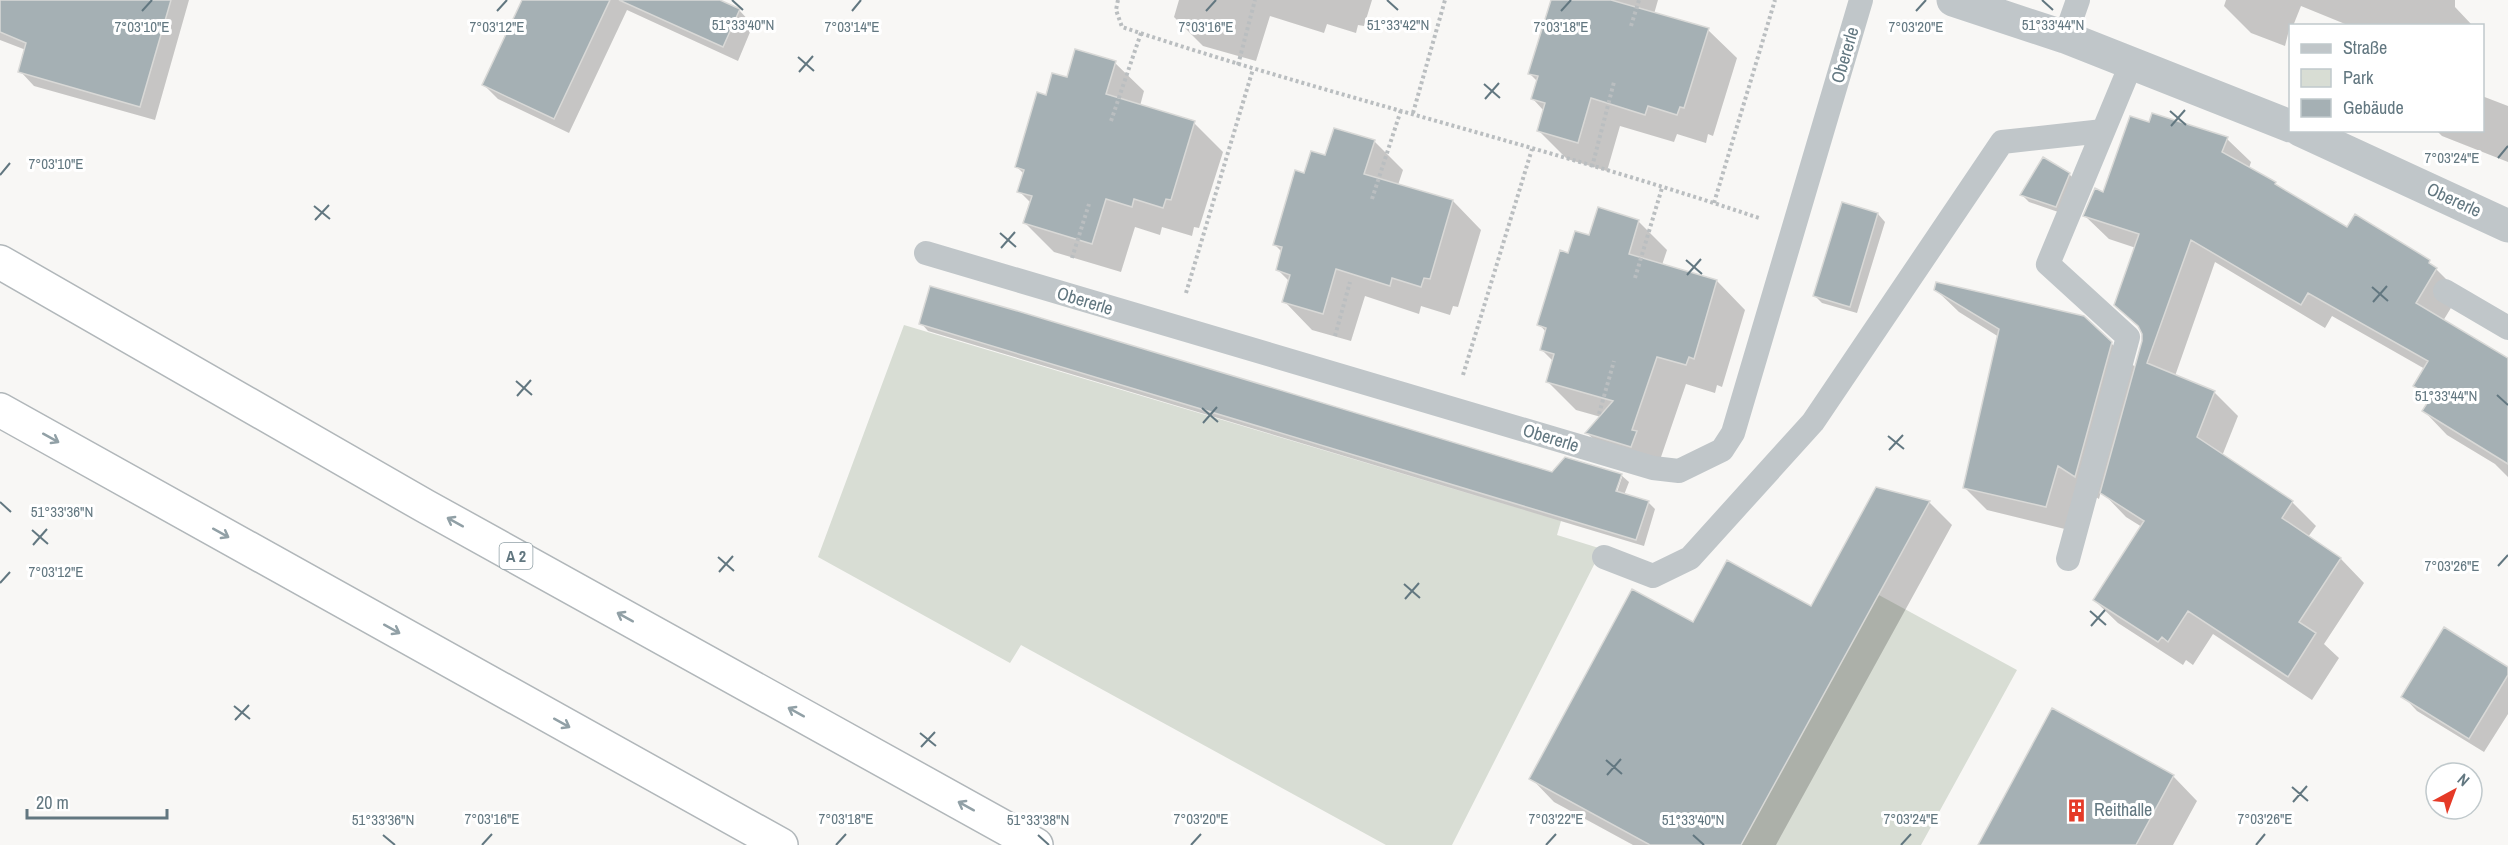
<svg xmlns="http://www.w3.org/2000/svg" width="2508" height="845" font-family="'Archivo Narrow',sans-serif">
<style>
.green{fill:#d8ddd4}
.shadow{fill:#0003;fill-rule:evenodd}
.building{fill:#a5b0b4;stroke:#d9d9d7;stroke-width:1.5}
.lines{fill:none;stroke-linecap:round;stroke-linejoin:round}
.motorway-casing{stroke:#b1b7ba;stroke-width:36}
.path{stroke:#babec0;stroke-width:4;stroke-dasharray:3 3;stroke-linecap:butt}
.service{stroke:#c0c6c9;stroke-width:24}
.minor{stroke:#c0c6c9;stroke-width:33}
.motorway{stroke:#fff;stroke-width:33}
.oneway{stroke:#91a0a6}
.ticks{fill:none;stroke:#627780;stroke-width:2}
.labels{text-anchor:middle;stroke-width:6;stroke-linejoin:round;paint-order:stroke}
.shield{fill:#fff;stroke:#91a0a6;stroke-width:1.5}
.shield-label{font-size:16px;font-weight:bold;fill:#627780}
.street-label{font-size:18px;fill:#627780;stroke:#fff}
.poi-label{font-size:18px;fill:#627780;stroke:#fff;text-anchor:start}
.ticks-label{font-size:15px;text-anchor:middle;fill:#627780;stroke:#fff;stroke-width:6;stroke-linejoin:round;paint-order:stroke}
</style>
<rect width="100%" height="100%" fill="#f8f7f5"/>
<path class="green" d="M 904,325 L 1561,521 L 1557,535 L 1602,549 L 1452,845 L 1386,845 L 1021,645 L 1010,663 L 818,557 Z
M 1877,594 L 2017,670 L 1921,845 L 1741,845 Z"/>
<path class="shadow" d="M 0,0 L 189,0 L 155,120 L 34,86 L 20,71 L 26,50 L 0,40 Z
M 523,0 L 716,0 L 739,10 L 753,25 L 738,61 L 627,10 L 569,133 L 498,99 L 484,85 Z
M 1179,0 L 1372,0 L 1364,26 L 1358,25 L 1356,33 L 1327,24 L 1324,33 L 1270,16 L 1256,61 L 1203,46 L 1174,17 Z
M 1562,0 L 1658,0 L 1654,14 L 1708,30 L 1737,58 L 1713,136 L 1708,134 L 1706,143 L 1677,134 L 1674,142 L 1620,126 L 1607,171 L 1567,159 L 1539,131 L 1544,111 L 1533,99 L 1538,82 L 1530,74 Z
M 2226,0 L 2455,0 L 2455,7 L 2472,25 L 2350,26 L 2301,6 L 2293,26 L 2290,26 L 2285,46 L 2251,33 L 2224,6 Z
M 1115,63 L 1144,91 L 1140,106 L 1194,123 L 1223,152 L 1199,228 L 1194,227 L 1192,236 L 1162,227 L 1160,235 L 1135,227 L 1121,272 L 1054,252 L 1025,223 L 1031,203 L 1019,191 L 1024,174 L 1016,166 L 1047,97 L 1068,79 Z
M 2482,96 L 2508,106 L 2508,162 L 2442,136 L 2436,130 L 2482,130 Z
M 2150,124 L 2227,139 L 2251,162 L 2249,168 L 2275,184 L 2282,191 L 2347,229 L 2436,269 L 2460,293 L 2443,321 L 2508,360 L 2508,477 L 2495,464 L 2447,435 L 2424,411 L 2430,401 L 2415,386 L 2425,369 L 2332,316 L 2325,328 L 2215,262 L 2175,376 L 2214,392 L 2238,416 L 2222,456 L 2292,502 L 2316,526 L 2308,537 L 2341,559 L 2364,583 L 2324,644 L 2339,658 L 2312,700 L 2213,634 L 2193,665 L 2186,660 L 2183,665 L 2118,623 L 2094,600 L 2142,527 L 2126,517 L 2101,491 L 2099,499 L 2082,488 L 2069,530 L 1987,510 L 1964,487 L 1999,337 L 1959,312 L 1935,289 L 2111,343 L 2136,368 L 2143,341 L 2142,330 L 2116,305 L 2136,248 L 2109,239 L 2085,216 L 2103,195 Z
M 1374,141 L 1403,170 L 1398,185 L 1453,201 L 1481,230 L 1458,307 L 1453,306 L 1450,315 L 1421,306 L 1419,314 L 1365,296 L 1351,341 L 1312,330 L 1284,301 L 1289,281 L 1277,269 L 1282,252 L 1274,244 L 1306,175 L 1326,157 Z
M 2069,174 L 2077,182 L 2064,214 L 2029,202 L 2022,195 Z
M 1878,214 L 1885,222 L 1857,313 L 1822,303 L 1815,296 Z
M 1638,221 L 1667,250 L 1662,265 L 1717,281 L 1745,310 L 1722,387 L 1717,385 L 1715,393 L 1686,384 L 1661,457 L 1616,461 L 1587,433 L 1601,417 L 1576,410 L 1547,381 L 1553,361 L 1541,349 L 1546,332 L 1539,324 L 1569,255 L 1590,237 Z
M 921,323 L 1553,474 L 1621,475 L 1629,482 L 1624,495 L 1648,502 L 1655,509 L 1644,546 L 928,331 ZM 1619,477 L 1622,477 L 1615,498 L 1612,497 Z
M 1929,502 L 1952,525 L 1776,845 L 1633,845 L 1554,802 L 1531,778 L 1694,624 L 1812,608 Z
M 2508,669 L 2508,714 L 2484,752 L 2417,711 L 2403,696 Z
M 2173,776 L 2197,801 L 2173,845 L 1979,845 Z"/>
<path class="building" d="M 0,0 L 171,0 L 140,107 L 18,72 L 26,43 L 0,32 Z
M 522,0 L 610,0 L 554,119 L 482,85 Z
M 619,0 L 720,0 L 740,9 L 723,47 Z
M 1551,0 L 1611,0 L 1709,28 L 1684,108 L 1680,107 L 1677,115 L 1648,106 L 1645,115 L 1591,98 L 1578,143 L 1537,131 L 1545,103 L 1531,99 L 1538,76 L 1528,74 Z
M 1075,49 L 1116,61 L 1106,94 L 1195,121 L 1171,200 L 1166,199 L 1163,208 L 1134,199 L 1132,207 L 1106,199 L 1092,244 L 1023,223 L 1032,196 L 1017,192 L 1024,170 L 1015,167 L 1037,92 L 1046,95 L 1052,73 L 1067,77 Z
M 2152,113 L 2228,137 L 2222,152 L 2276,182 L 2275,184 L 2347,227 L 2355,214 L 2430,260 L 2429,263 L 2437,268 L 2416,303 L 2508,358 L 2508,464 L 2422,411 L 2431,397 L 2413,386 L 2428,361 L 2308,293 L 2301,305 L 2191,240 L 2147,363 L 2215,391 L 2197,437 L 2293,501 L 2282,518 L 2341,558 L 2299,622 L 2316,633 L 2288,677 L 2188,611 L 2168,642 L 2162,637 L 2158,642 L 2093,600 L 2144,521 L 2100,493 L 2142,341 L 2142,334 L 2138,326 L 2114,305 L 2139,234 L 2083,216 L 2095,188 L 2103,192 L 2130,116 L 2149,122 Z
M 1334,128 L 1375,140 L 1364,174 L 1453,200 L 1430,279 L 1424,278 L 1421,287 L 1392,278 L 1390,286 L 1336,269 L 1323,314 L 1282,302 L 1290,275 L 1276,270 L 1282,247 L 1273,245 L 1295,170 L 1304,173 L 1311,151 L 1325,155 Z
M 2043,157 L 2070,173 L 2056,207 L 2020,195 Z
M 1842,202 L 1878,213 L 1850,307 L 1813,296 Z
M 1598,207 L 1639,220 L 1629,254 L 1717,280 L 1694,359 L 1689,357 L 1686,365 L 1657,357 L 1632,430 L 1637,431 L 1631,447 L 1585,433 L 1613,401 L 1546,382 L 1554,354 L 1540,350 L 1546,328 L 1537,325 L 1560,250 L 1568,253 L 1575,231 L 1589,235 Z
M 1936,282 L 2084,316 L 2112,342 L 2075,477 L 2058,466 L 2046,507 L 1963,488 L 1999,329 L 1934,290 Z
M 930,286 L 1021,312 L 1552,472 L 1565,457 L 1622,474 L 1616,491 L 1649,501 L 1636,540 L 919,324 Z
M 1876,487 L 1930,501 L 1741,845 L 1650,845 L 1529,779 L 1632,589 L 1693,622 L 1727,560 L 1811,606 Z
M 2444,627 L 2508,667 L 2508,675 L 2469,739 L 2401,697 Z
M 2052,708 L 2174,775 L 2136,845 L 1978,845 Z"/>
<g class="lines">
<defs>
<path id="motorway" d="M 0,262 L 425,506 L 1036,845
M 0,410 L 781,845"/>
</defs>
<use href="#motorway" class="motorway-casing"/>
<path class="path" d="M 1118,0 L 1116,10 L 1122,27 C 1332,97 1549,147 1759,218
M 1631,26 L 1639,0
M 1238,65 L 1255,0
M 1413,113 L 1445,0
M 1111,121 L 1141,33
M 1592,167 L 1614,82
M 1372,199 L 1401,110
M 1714,203 L 1775,0
M 1072,258 L 1089,204
M 1635,278 L 1662,188
M 1186,293 L 1253,69
M 1335,336 L 1350,282
M 1463,375 L 1532,149
M 1599,414 L 1614,361"/>
<path class="service" d="M 2065,37 L 2078,0
M 926,253 L 1653,468 L 1679,471 L 1722,450 L 1733,433 L 1861,0
M 2445,291 L 2508,328
M 1604,557 L 1653,576 L 1690,558 L 1813,422 L 2002,142 L 2103,131
M 2068,559 L 2128,337 L 2048,264 L 2132,62"/>
<path class="minor" d="M 1953,0 L 2065,37 L 2290,126
M 2300,130 L 2508,226"/>
<use href="#motorway" class="motorway"/>
</g>
<defs><path id="oneway-shaft" d="M-6 0H5M1.5-3L5.5 0L1.5 3" fill="none" stroke-width="1.6" stroke-linecap="round" stroke-linejoin="round" transform="scale(1.5)"/></defs>
<g class="oneway">
<use href="#oneway-shaft" transform="translate(51 438) rotate(29)"/>
<use href="#oneway-shaft" transform="translate(455 522) rotate(-151)"/>
<use href="#oneway-shaft" transform="translate(221 533) rotate(29)"/>
<use href="#oneway-shaft" transform="translate(625 617) rotate(-151)"/>
<use href="#oneway-shaft" transform="translate(392 629) rotate(29)"/>
<use href="#oneway-shaft" transform="translate(796 712) rotate(-151)"/>
<use href="#oneway-shaft" transform="translate(562 723) rotate(29)"/>
<use href="#oneway-shaft" transform="translate(966 806) rotate(-151)"/>
</g>
<path class="ticks" d="M 732,0 L 743,10M 1387,0 L 1398,10M 2042,0 L 2053,10M 142,11 L 152,0M 497,11 L 507,0M 852,11 L 861,0M 1206,11 L 1216,0M 1561,11 L 1571,0M 1916,11 L 1926,0M 798,57 L 814,71M 799,72 L 813,56M 1484,84 L 1500,98M 1485,99 L 1499,83M 2170,111 L 2186,125M 2171,126 L 2185,110M 2498,158 L 2508,146M 0,175 L 10,163M 314,206 L 330,219M 315,220 L 329,205M 1000,233 L 1016,247M 1001,248 L 1015,232M 1686,260 L 1702,274M 1687,275 L 1701,259M 2372,287 L 2388,301M 2373,302 L 2387,286M 516,381 L 532,395M 2497,395 L 2508,405M 517,396 L 531,380M 1202,408 L 1218,422M 1203,423 L 1217,407M 1888,436 L 1904,449M 1889,450 L 1903,435M 0,502 L 11,512M 32,530 L 48,544M 33,545 L 47,529M 718,557 L 734,571M 2498,566 L 2508,555M 719,572 L 733,556M 0,583 L 10,572M 1404,584 L 1420,598M 1405,599 L 1419,583M 2090,611 L 2106,625M 2091,626 L 2105,610M 234,706 L 250,719M 235,720 L 249,705M 920,733 L 936,746M 921,747 L 935,732M 1606,760 L 1622,774M 1607,775 L 1621,759M 2292,787 L 2308,801M 2293,802 L 2307,786M 383,835 L 395,845M 1038,835 L 1049,845M 1693,835 L 1704,845M 482,845 L 492,834M 836,845 L 846,834M 1191,845 L 1201,834M 1546,845 L 1556,834M 1901,845 L 1911,834M 2256,845 L 2265,834"/>
<defs>
<symbol id="building-bare" viewBox="-9 -9 18 18"><path d="M-4-6H4V6H1V3H-1V6H-4ZM-2.5-4.3h1.7v1.8h-1.7ZM.8-4.3h1.7v1.8H.8ZM-2.5-1h1.7V.8h-1.7ZM.8-1h1.7V.8H.8Z" fill="#e53a27" stroke="#fff" stroke-width="2.5" paint-order="stroke"/></symbol>
</defs>
<g fill-rule="evenodd">
<use href="#building-bare" x="2060" y="794" width="33" height="33"/>
</g>
<g class="labels">
<rect class="shield" x="499.5" y="543" width="33" height="26" rx="4.5"/>
<g class="shield-label">
<text x="516" y="562">A 2</text>
</g>
<g class="street-label">
<text transform="translate(1845 55) rotate(-74)" y="6">Obererle</text>
<text transform="translate(2454 200) rotate(25)" y="6">Obererle</text>
<text transform="translate(1085 301) rotate(17)" y="6">Obererle</text>
<text transform="translate(1551 438) rotate(17)" y="6">Obererle</text>
</g>
<g class="poi-label">
<text x="2094" y="816">Reithalle</text>
</g>
</g>
<g class="ticks-label">
<text x="743" y="30">51°33'40"N</text>
<text x="1398" y="30">51°33'42"N</text>
<text x="2053" y="30">51°33'44"N</text>
<text x="142" y="32">7°03'10"E</text>
<text x="497" y="32">7°03'12"E</text>
<text x="852" y="32">7°03'14"E</text>
<text x="1206" y="32">7°03'16"E</text>
<text x="1561" y="32">7°03'18"E</text>
<text x="1916" y="32">7°03'20"E</text>
<text x="2452" y="163">7°03'24"E</text>
<text x="56" y="169">7°03'10"E</text>
<text x="2446" y="401">51°33'44"N</text>
<text x="62" y="517">51°33'36"N</text>
<text x="2452" y="571">7°03'26"E</text>
<text x="56" y="577">7°03'12"E</text>
<text x="492" y="824">7°03'16"E</text>
<text x="846" y="824">7°03'18"E</text>
<text x="1201" y="824">7°03'20"E</text>
<text x="1556" y="824">7°03'22"E</text>
<text x="1911" y="824">7°03'24"E</text>
<text x="2265" y="824">7°03'26"E</text>
<text x="383" y="825">51°33'36"N</text>
<text x="1038" y="825">51°33'38"N</text>
<text x="1693" y="825">51°33'40"N</text>
</g>
<rect x="2289" y="24" width="195" height="108" fill="#ffffff" stroke="#c0c9cc" stroke-width="1.5"/>
<rect x="2301" y="44" width="30" height="9" fill="#c0c6c9" stroke="#c0c9cc" stroke-width="1.5"/>
<text x="2343" y="54" font-size="18" fill="#627780">Straße</text>
<rect x="2301" y="69" width="30" height="18" fill="#d8ddd4" stroke="#c0c9cc" stroke-width="1.5"/>
<text x="2343" y="84" font-size="18" fill="#627780">Park</text>
<rect x="2301" y="99" width="30" height="18" fill="#a5b0b4" stroke="#c0c9cc" stroke-width="1.5"/>
<text x="2343" y="114" font-size="18" fill="#627780">Gebäude</text>
<g transform="translate(2454 791) rotate(41)"><circle r="28" fill="#ffffff" stroke="#c0c9cc" stroke-width="1.5"/>
<path d="M0-4.5L10 22L0 15L-10 22Z" fill="#e53a27"/>
<text y="-9" font-size="16" font-weight="bold" text-anchor="middle" fill="#627780">N</text>
</g>
<path d="M27 809v9h140v-9" fill="none" stroke="#627780" stroke-width="3"/>
<text x="36" y="809" font-size="18" fill="#627780" stroke="#ffffff" stroke-width="4.5" paint-order="stroke">20 m</text>
</svg>
